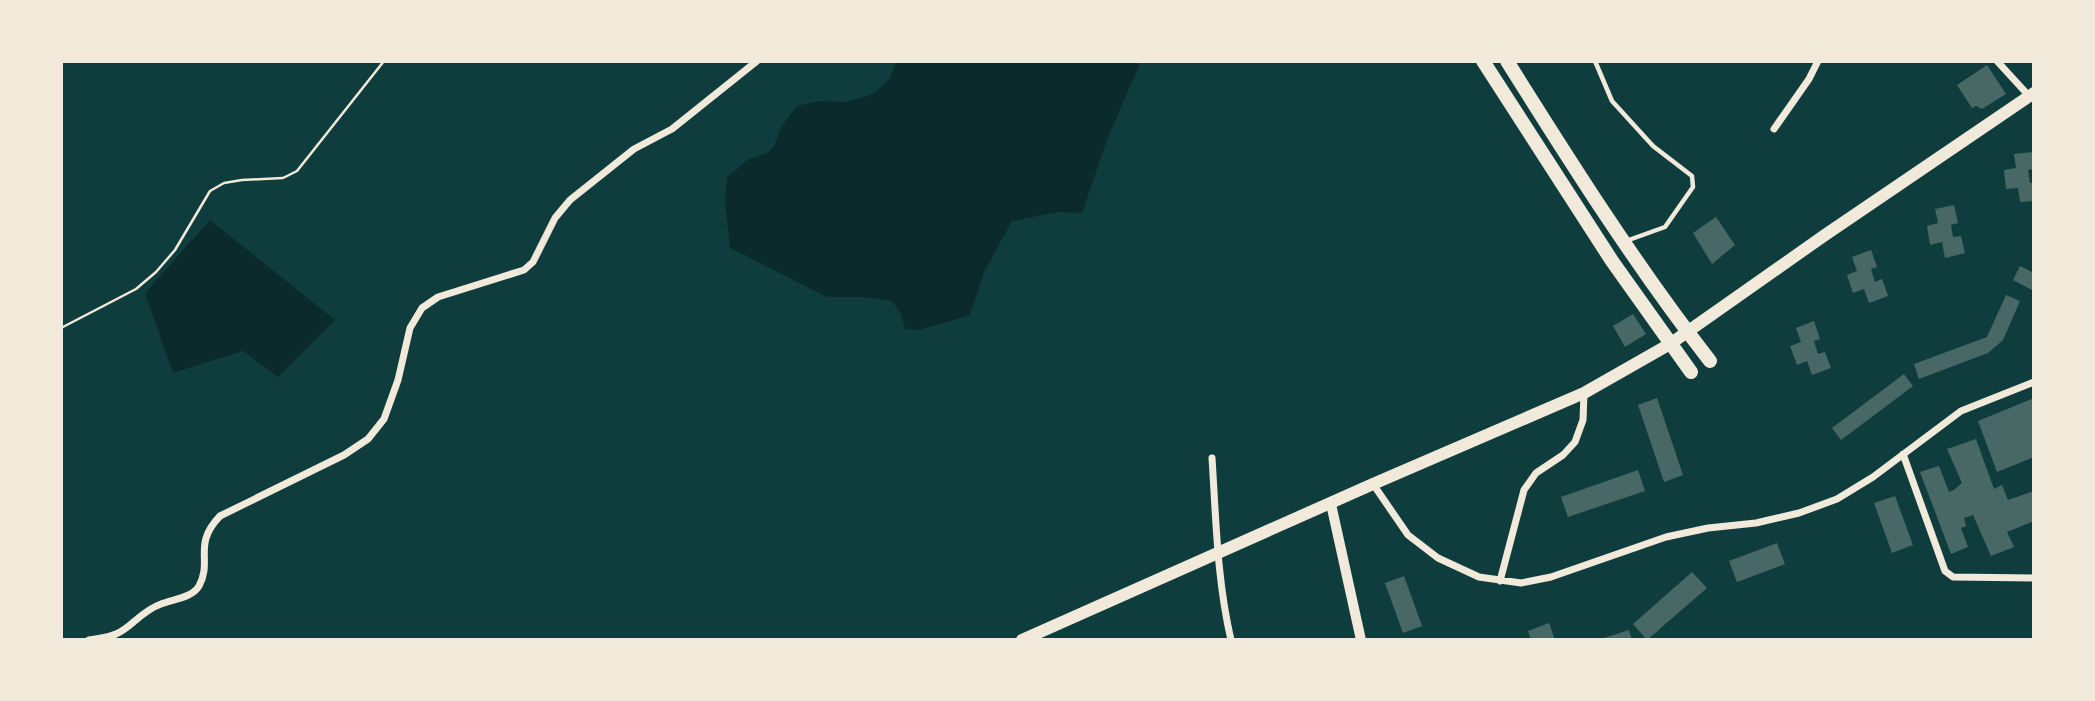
<svg xmlns="http://www.w3.org/2000/svg" width="2095" height="701" font-family="Mulish,sans-serif">
<style>
.water{fill:#0a2a2b}
.building{fill:#486865}
.lines{fill:none;stroke-linecap:round;stroke-linejoin:round}
.path{stroke:#f1e9da;stroke-width:2.5}
.service{stroke:#f1e9da;stroke-width:4.5}
.minor{stroke:#f1e9da;stroke-width:7}
.tertiary{stroke:#f1e9da;stroke-width:10}
.secondary{stroke:#f1e9da;stroke-width:12}
.trunk{stroke:#f1e9da;stroke-width:14}
</style>
<rect width="100%" height="100%" fill="#0f3d3e"/>
<path class="water" d="M 897,61 L 1137,61 L 1139,66 L 1108,137 L 1082,213 L 1058,212 L 1012,221 L 984,272 L 970,315 L 919,330 L 905,329 L 901,314 L 892,301 L 864,297 L 827,297 L 730,248 L 725,202 L 727,177 L 747,160 L 767,153 L 774,147 L 781,127 L 797,106 L 819,101 L 847,102 L 873,94 L 888,81 Z
M 210,220 L 335,320 L 278,377 L 243,351 L 173,373 L 145,293 Z"/>
<path class="building" d="M 1987,65 L 2006,94 L 1982,109 L 1976,106 L 1972,108 L 1957,85 Z
M 2033,152 L 2034,169 L 2028,170 L 2030,183 L 2034,183 L 2034,201 L 2020,202 L 2018,188 L 2006,189 L 2004,170 L 2016,168 L 2014,154 Z
M 1954,205 L 1958,223 L 1951,225 L 1953,237 L 1961,236 L 1965,253 L 1945,258 L 1942,242 L 1930,245 L 1927,226 L 1938,223 L 1935,209 Z
M 1716,217 L 1735,245 L 1712,264 L 1693,233 Z
M 1871,250 L 1877,267 L 1871,269 L 1875,282 L 1882,279 L 1888,296 L 1869,303 L 1864,289 L 1853,293 L 1847,275 L 1857,271 L 1852,257 Z
M 2020,266 L 2034,273 L 2034,291 L 2013,280 Z
M 2006,295 L 2020,301 L 2003,340 L 1988,353 L 1919,379 L 1914,364 L 1987,337 Z
M 1633,314 L 1646,334 L 1625,347 L 1613,326 Z
M 1814,321 L 1820,339 L 1814,341 L 1818,354 L 1825,352 L 1831,368 L 1812,375 L 1807,361 L 1797,365 L 1790,346 L 1801,342 L 1796,328 Z
M 1904,374 L 1913,386 L 1841,440 L 1832,428 Z
M 1657,398 L 1683,475 L 1664,482 L 1638,405 Z
M 2034,398 L 2034,457 L 1997,472 L 1978,421 Z
M 1976,439 L 1994,489 L 2002,485 L 2008,500 L 2034,491 L 2034,521 L 2007,532 L 2014,547 L 1991,556 L 1973,515 L 1964,518 L 1966,526 L 1961,528 L 1968,547 L 1951,554 L 1920,472 L 1939,466 L 1949,492 L 1954,490 L 1962,483 L 1947,449 Z
M 1638,470 L 1645,491 L 1568,517 L 1561,497 Z
M 1895,496 L 1913,545 L 1892,553 L 1874,503 Z
M 1777,543 L 1785,564 L 1737,582 L 1729,561 Z
M 1692,572 L 1707,588 L 1647,640 L 1633,624 Z
M 1404,576 L 1422,626 L 1403,633 L 1385,583 Z
M 1549,623 L 1555,640 L 1531,640 L 1528,631 Z
M 1629,630 L 1632,640 L 1601,640 L 1601,639 Z"/>
<g class="lines">
<path class="path" d="M 61,328 L 136,289 L 156,272 L 175,250 L 210,191 L 224,183 L 242,180 L 283,178 L 297,171 L 384,61"/>
<path class="service" d="M 1595,61 L 1612,101 L 1653,146 L 1692,176 L 1693,187 L 1665,227 L 1626,241"/>
<path class="minor" d="M 1997,61 L 2029,96
M 1774,129 L 1809,79 L 1818,61
M 1903,454 L 1945,571 L 1953,577 L 2034,578
M 1212,458 C 1216,519 1217,580 1231,640
M 1373,484 L 1408,535 L 1438,558 L 1479,577 L 1521,583 L 1551,577 L 1666,537 L 1708,528 L 1756,523 L 1799,513 L 1837,499 L 1873,477 L 1961,411 L 2034,382
M 1500,581 L 1524,490 L 1536,473 L 1563,455 L 1575,442 L 1583,420 L 1584,393
M 89,640 C 97,638 108,638 116,634 C 131,628 141,611 161,604 C 173,599 192,598 199,586 C 213,560 192,545 220,516 L 344,455 L 368,439 L 384,419 L 398,380 L 410,328 L 422,308 L 438,297 L 524,270 L 533,262 L 555,218 L 570,200 L 634,149 L 672,129 L 757,61"/>
<path class="tertiary" d="M 1331,504 L 1361,640"/>
<path class="secondary" d="M 1022,640 L 1373,484 L 1584,393 L 1670,344 L 1825,235 L 2034,93"/>
<path class="trunk" d="M 1483,61 L 1612,261 L 1691,372
M 1507,61 C 1571,163 1636,266 1710,361"/>
</g>
<rect width="2095" height="701" fill="none" stroke="#f1e9da" stroke-width="126"/>
</svg>
